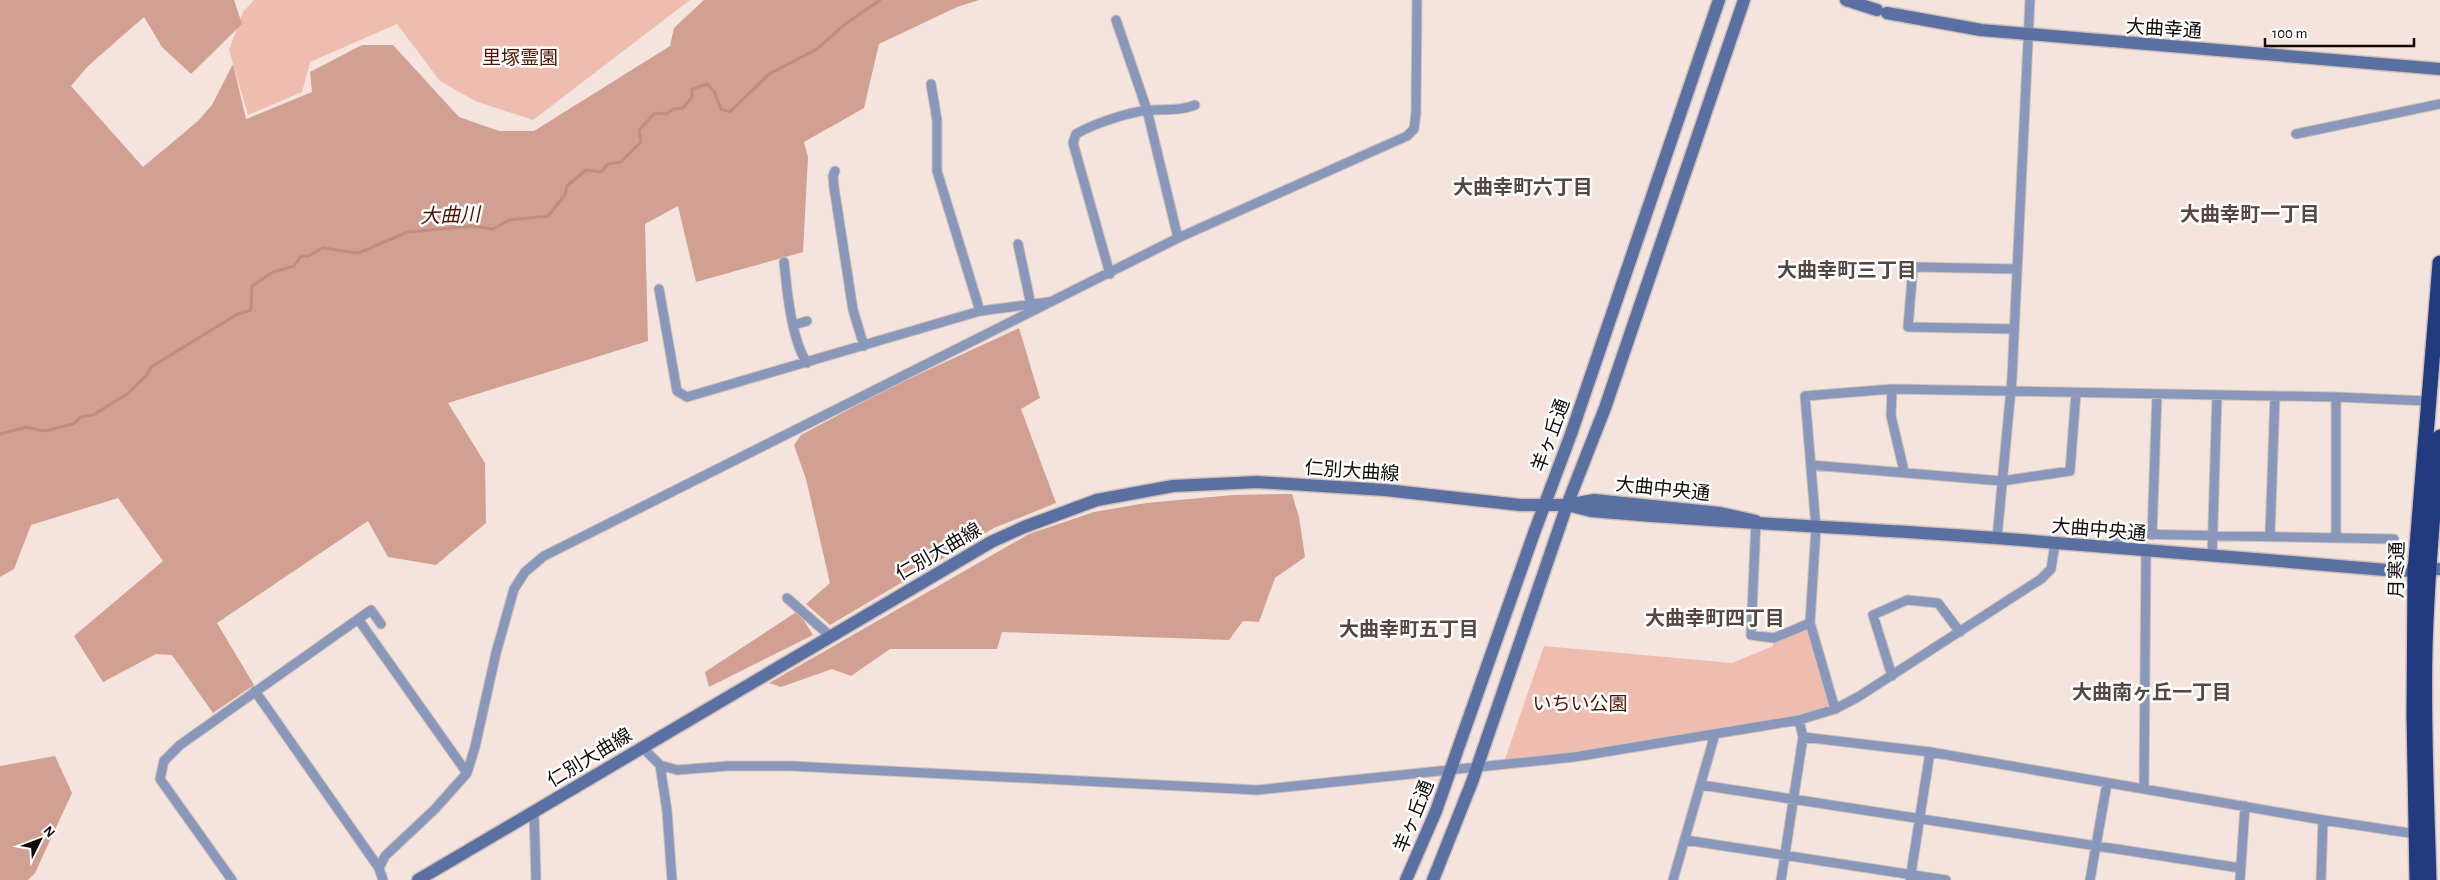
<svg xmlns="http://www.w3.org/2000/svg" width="2440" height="880" font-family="'Alegreya Sans','Noto Sans JP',sans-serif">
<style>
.green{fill:#eebdb0}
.forest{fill:#d1a093}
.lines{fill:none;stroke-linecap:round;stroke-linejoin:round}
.stream{stroke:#be8e81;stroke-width:3}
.street-casing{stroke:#d0c0bb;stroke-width:11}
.secondary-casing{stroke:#d0c0bb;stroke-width:15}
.highway-casing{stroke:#d0c0bb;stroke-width:18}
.street{stroke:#8897ba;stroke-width:9}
.secondary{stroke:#5b70a2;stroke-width:12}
.highway{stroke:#223a80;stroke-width:15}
.labels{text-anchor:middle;stroke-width:5;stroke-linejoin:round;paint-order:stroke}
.street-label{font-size:19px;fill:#100a08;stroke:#fff}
.park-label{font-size:19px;fill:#4e1303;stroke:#fff}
.neighbourhood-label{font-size:20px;font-weight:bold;fill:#554642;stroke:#fff}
.water-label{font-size:20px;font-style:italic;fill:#4c1202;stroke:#fff}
</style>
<rect width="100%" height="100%" fill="#f5e3dd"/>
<path class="green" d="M 254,0 L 690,0 L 533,120 L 475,101 L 440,81 L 397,24 L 310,62 L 302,92 L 248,115 L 229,50 L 243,12 Z
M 1810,623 L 1835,709 L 1799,720 L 1503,765 L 1544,646 L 1732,663 L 1773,646 L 1774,638 Z"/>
<path class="forest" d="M 0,0 L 234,0 L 242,24 L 191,74 L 162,47 L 144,17 L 88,66 L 71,86 L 143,167 L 198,121 L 212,105 L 233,64 L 246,119 L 312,92 L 310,72 L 362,45 L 393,45 L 459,117 L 499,131 L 534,131 L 670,46 L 674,28 L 704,0 L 979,0 L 957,7 L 879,44 L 864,108 L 804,142 L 808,157 L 803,252 L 696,282 L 678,206 L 645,224 L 648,341 L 448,403 L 485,463 L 486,523 L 436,565 L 388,557 L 368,521 L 217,623 L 254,685 L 213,713 L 172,655 L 156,654 L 103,682 L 74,636 L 163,561 L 118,498 L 31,525 L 14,569 L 0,577 Z
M 1019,328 L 1040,398 L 1021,409 L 1056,503 L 994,528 L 830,625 L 806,604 L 830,583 L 806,479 L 794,445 L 801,435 L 887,389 Z
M 1292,494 L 1299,517 L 1305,557 L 1275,578 L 1259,622 L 1243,621 L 1229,640 L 1002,632 L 997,649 L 890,649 L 851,676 L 832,669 L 781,687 L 769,683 L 1029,534 L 1094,512 L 1146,503 L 1233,495 Z
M 798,611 L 813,635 L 709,687 L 705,672 Z
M 55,756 L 72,793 L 35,873 L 28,880 L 0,880 L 0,766 Z"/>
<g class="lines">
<path class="stream" d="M 0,434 L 26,427 L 44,431 L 73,424 L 81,417 L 93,415 L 127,394 L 146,376 L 151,367 L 236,315 L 251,310 L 252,286 L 273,272 L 294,266 L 301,256 L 308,256 L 323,248 L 358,253 L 408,232 L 472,226 L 493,229 L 509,220 L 548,216 L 565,195 L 567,186 L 586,170 L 601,172 L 608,164 L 621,162 L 641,142 L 639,130 L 655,113 L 667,114 L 673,109 L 683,108 L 692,97 L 692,89 L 707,84 L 714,91 L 721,109 L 730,112 L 769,74 L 817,49 L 844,25 L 880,0"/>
<defs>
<path id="street" d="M 1116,20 L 1147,110 L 1178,238
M 931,84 L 937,120 L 937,171 L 980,311
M 2296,134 L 2440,104
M 835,171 L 833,176 L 834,187 L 853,310 L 864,346
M 1018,244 L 1031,305
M 784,262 C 787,290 791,339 807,363
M 1110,274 L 1073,143 L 1076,134 C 1093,124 1129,112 1149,110 C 1165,109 1181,111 1195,105
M 659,289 L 677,391 L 687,397 L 980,311 L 1049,302
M 794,325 L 807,321
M 2014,329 L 1908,327 L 1913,267 L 2017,269
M 1892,389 L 1891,416 L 1904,471
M 1811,465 L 2002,481 L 2070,471 L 2076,393
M 1756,521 L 1751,635 L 1774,638 L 1810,623
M 2152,535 L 2157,394
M 2270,535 L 2275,396
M 2336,537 L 2336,397
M 1997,538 L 2012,378 L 2030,0
M 2109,547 L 2132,534 L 2394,539
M 2212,557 L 2217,395
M 787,598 L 829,635
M 358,619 L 467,773
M 1892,676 L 1873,615 L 1907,600 L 1938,603 L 1960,632
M 255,691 L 379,868
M 1835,709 L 1810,623 L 1816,528 L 1805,396 L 1892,389 L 2336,397 L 2428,401
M 1803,737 L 1930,752 L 2323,820 L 2416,834
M 642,747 L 660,765 L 677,770 L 728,766 L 791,766 L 1257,790 L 1574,757 L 1799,720 L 1835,709 L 1858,697 L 2041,579 L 2051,569 L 2055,544
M 660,765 L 667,811 L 672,880
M 1701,785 L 2240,868
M 2144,788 L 2146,551
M 534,811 L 536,880
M 1685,840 L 1946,880
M 232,880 L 160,779 L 164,761 L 180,745 L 371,610 L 381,624
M 383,880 L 379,868 L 385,856 L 435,809 L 467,773 L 475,747 L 496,653 L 514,589 L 525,572 L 544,556 L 1178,238 L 1407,136 L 1414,129 L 1416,112 L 1417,0
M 1673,880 L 1715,734
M 1781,880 L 1803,737 L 1799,720
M 1910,880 L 1930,752
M 2090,880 L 2107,783
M 2240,880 L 2245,806
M 2321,880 L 2323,820"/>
<path id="secondary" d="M 1846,0 L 1877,10
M 1887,13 L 1981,30 L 2440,69
M 1571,506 L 1591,511 C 1726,523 1861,528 1996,538 C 2130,548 2264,560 2398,571 L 2440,569
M 418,880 L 991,542 L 1024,527 L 1097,500 L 1173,486 L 1257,482 L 1385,490 L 1520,505 L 1567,505 L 1594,500 L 1720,513 L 1756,521
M 1406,880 L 1436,811 L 1534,533 L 1571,434 L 1719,0
M 1433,880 L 1472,782 L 1567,505 L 1605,408 L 1744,0"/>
<path id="highway" d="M 2417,880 L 2414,715 L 2415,571 L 2440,263
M 2429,880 C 2427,803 2423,726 2425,649 C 2427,578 2433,507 2440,437"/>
</defs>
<use href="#street" class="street-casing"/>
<use href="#secondary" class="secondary-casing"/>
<use href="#highway" class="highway-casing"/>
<use href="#street" class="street"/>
<use href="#secondary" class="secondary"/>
<use href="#highway" class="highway"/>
</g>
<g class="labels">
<g class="street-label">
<text transform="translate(2164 28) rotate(4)" y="7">大曲幸通</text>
<text transform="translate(1550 435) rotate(-70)" y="7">羊ヶ丘通</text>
<text transform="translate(1352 470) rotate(4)" y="7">仁別大曲線</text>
<text transform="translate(1663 488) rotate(6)" y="7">大曲中央通</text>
<text transform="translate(2099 529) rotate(5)" y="7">大曲中央通</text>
<text transform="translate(938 551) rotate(-30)" y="7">仁別大曲線</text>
<text transform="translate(2396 570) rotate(-89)" y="7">月寒通</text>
<text transform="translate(589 757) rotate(-31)" y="7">仁別大曲線</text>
<text transform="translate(1413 816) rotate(-68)" y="7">羊ヶ丘通</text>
</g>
<g class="park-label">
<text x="520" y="64">里塚霊園</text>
<text x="1580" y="710">いちい公園</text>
</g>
<g class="neighbourhood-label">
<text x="1523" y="194">大曲幸町六丁目</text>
<text x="2250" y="221">大曲幸町一丁目</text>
<text x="1847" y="277">大曲幸町三丁目</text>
<text x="1715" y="625">大曲幸町四丁目</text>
<text x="1409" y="636">大曲幸町五丁目</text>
<text x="2152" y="699">大曲南ヶ丘一丁目</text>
</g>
<g class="water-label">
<text transform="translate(450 215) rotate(-2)" y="7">大曲川</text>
</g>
</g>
<g transform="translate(40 840) rotate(48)" stroke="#ffffff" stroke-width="4" paint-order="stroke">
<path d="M0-4L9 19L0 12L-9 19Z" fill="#100a08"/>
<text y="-8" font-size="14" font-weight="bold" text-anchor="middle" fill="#100a08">N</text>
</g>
<path d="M2265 38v8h149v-8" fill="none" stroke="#100a08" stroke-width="2.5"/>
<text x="2272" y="38" font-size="15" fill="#100a08" stroke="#ffffff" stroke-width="4" paint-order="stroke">100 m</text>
</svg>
